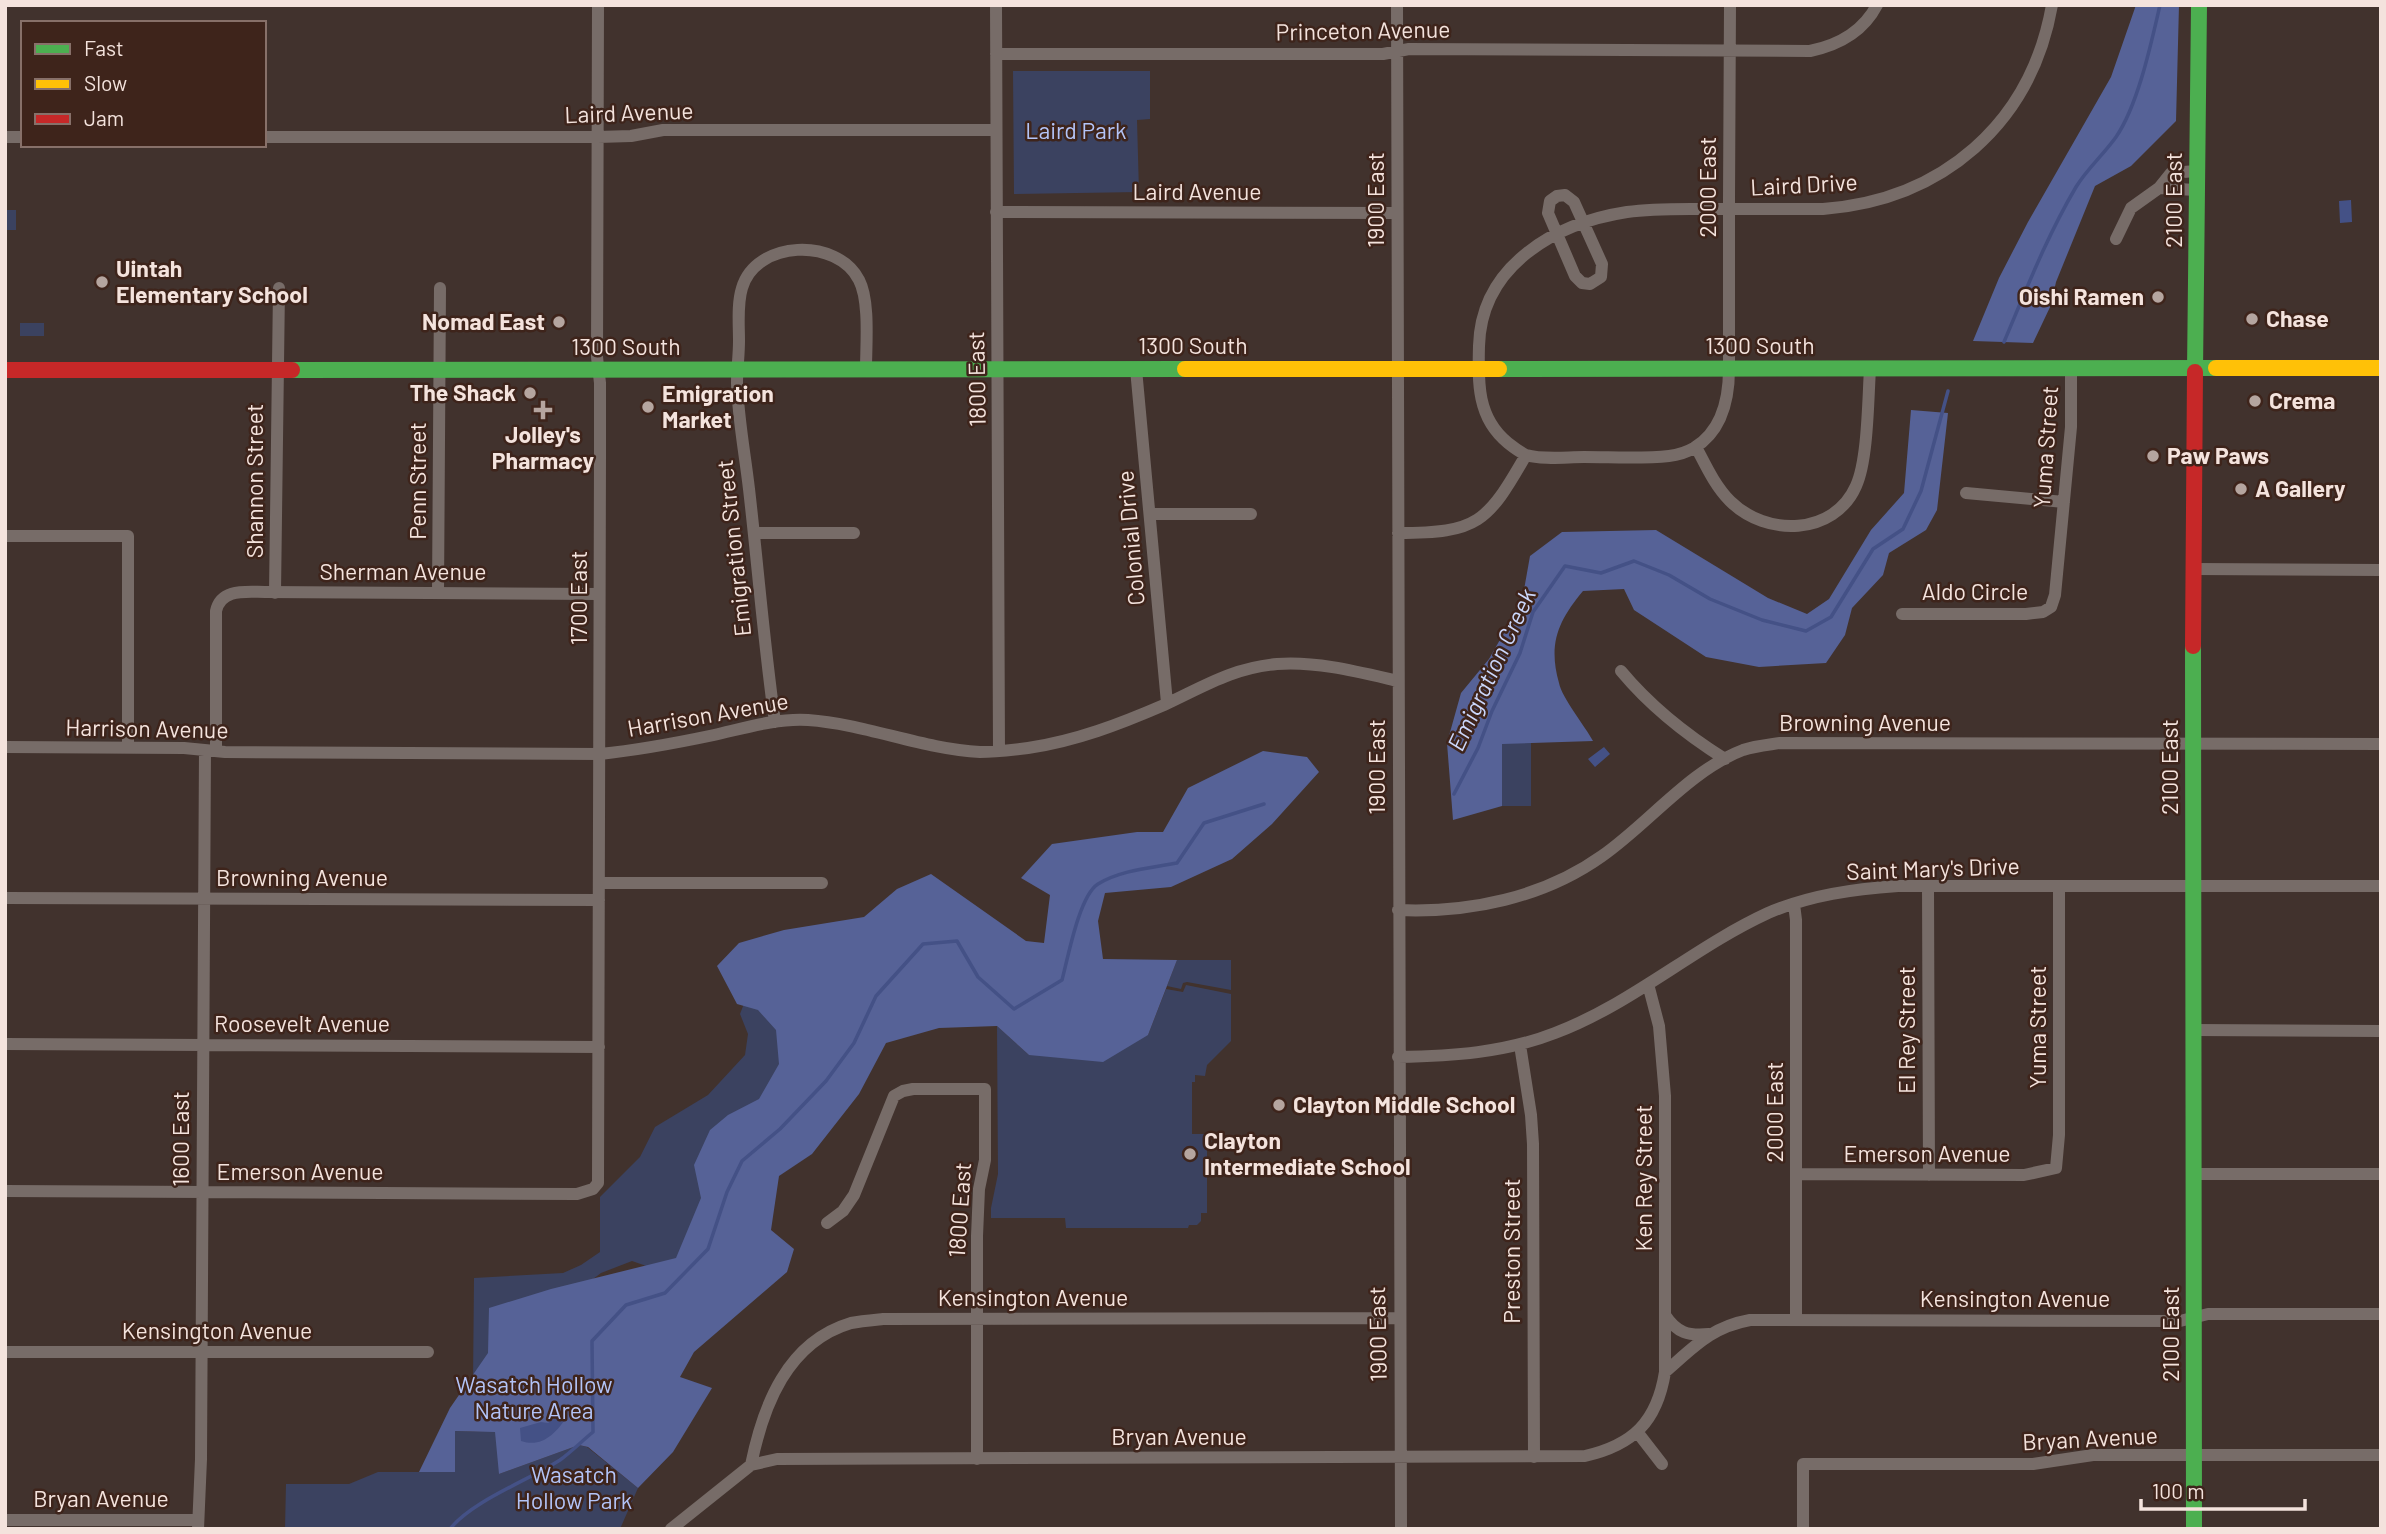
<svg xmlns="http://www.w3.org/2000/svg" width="2386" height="1534" font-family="Barlow,sans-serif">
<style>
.green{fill:#3b4260;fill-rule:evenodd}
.forest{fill:#566297}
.water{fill:#445186}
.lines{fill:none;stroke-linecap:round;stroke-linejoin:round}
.stream{stroke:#445186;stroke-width:3.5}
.street{stroke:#776c68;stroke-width:12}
.fast{stroke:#4caf50;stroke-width:16}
.slow{stroke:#ffc107;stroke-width:16}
.jam{stroke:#c62828;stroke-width:16}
.poi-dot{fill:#b5a59f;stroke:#3e241b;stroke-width:2.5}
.labels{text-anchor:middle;stroke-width:5;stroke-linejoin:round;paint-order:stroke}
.street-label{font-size:23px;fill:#f4e3dd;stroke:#3e241b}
.park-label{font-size:23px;fill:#b3c4f8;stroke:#3e241b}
.poi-label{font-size:23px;font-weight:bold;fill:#f4e3dd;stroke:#3e241b;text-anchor:start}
.water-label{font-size:24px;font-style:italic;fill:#cbd7fb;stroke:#3e241b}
</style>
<rect width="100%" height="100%" fill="#41322d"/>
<path class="green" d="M 1013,71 L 1150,71 L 1150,119 L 1137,120 L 1139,192 L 1014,194 Z
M 5,210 L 16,210 L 16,230 L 5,230 Z
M 20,323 L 44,323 L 44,336 L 20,336 Z
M 1502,743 L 1531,743 L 1531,806 L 1502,806 Z
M 1177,960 L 1231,960 L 1231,990 L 1187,982 L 1183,983 L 1181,989 L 1167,986 Z
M 836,979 L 702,1198 L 678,1260 L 652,1268 L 632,1261 L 601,1273 L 589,1282 L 499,1474 L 579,1445 L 587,1447 L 638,1488 L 620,1529 L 285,1529 L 286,1484 L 349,1484 L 378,1472 L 419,1472 L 442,1449 L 473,1382 L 474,1278 L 563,1273 L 581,1265 L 600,1252 L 600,1197 L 640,1157 L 655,1127 L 708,1095 L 745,1055 L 748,1034 L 740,1014 L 745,1001 ZM 452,1430 L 494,1432 L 455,1431 L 455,1472 L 440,1472 Z
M 1186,985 L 1231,994 L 1231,1041 L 1207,1065 L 1205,1076 L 1195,1075 L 1195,1082 L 1192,1082 L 1192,1134 L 1207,1134 L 1207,1213 L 1201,1213 L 1201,1221 L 1197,1225 L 1189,1225 L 1188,1228 L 1066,1228 L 1065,1218 L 991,1218 L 991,1208 L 998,1174 L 997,1026 L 1029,1055 L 1148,1035 L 1166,989 L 1183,992 Z"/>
<path class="forest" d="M 2136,5 L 2179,5 L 2176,121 L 2131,166 L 2095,186 L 2056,282 L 2051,305 L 2033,343 L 1973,341 L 1999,278 L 2028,222 L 2111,77 Z
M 1911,410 L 1948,413 L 1937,510 L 1926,530 L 1889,553 L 1883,575 L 1852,608 L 1845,635 L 1826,663 L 1759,667 L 1706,657 L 1634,610 L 1624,589 L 1583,591 C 1558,621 1548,644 1559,683 C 1562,698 1585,726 1593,741 L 1502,744 L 1502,806 L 1453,820 L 1447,743 L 1461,693 L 1489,659 L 1522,601 L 1530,556 L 1562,532 L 1656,530 L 1768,598 L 1807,614 L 1829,599 L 1871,530 L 1904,493 Z
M 1263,751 L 1307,757 L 1319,772 L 1272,824 L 1232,859 L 1171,887 L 1105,893 L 1098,921 L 1103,959 L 1177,960 L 1148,1035 L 1103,1062 L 1029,1055 L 997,1026 L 939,1028 L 886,1043 L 859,1094 L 812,1154 L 779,1176 L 771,1230 L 794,1249 L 787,1272 L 694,1352 L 680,1377 L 712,1388 L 673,1452 L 638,1488 L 588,1447 L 579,1445 L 499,1474 L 495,1432 L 455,1431 L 455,1472 L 419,1472 L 450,1408 L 488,1353 L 489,1308 L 551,1289 L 676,1258 L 701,1198 L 694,1165 L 710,1130 L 728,1115 L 759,1099 L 779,1064 L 776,1030 L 758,1010 L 737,1004 L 717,966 L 739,943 L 784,930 L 864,917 L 897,889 L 931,874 L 1026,941 L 1044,943 L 1050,895 L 1021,878 L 1052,844 L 1137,832 L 1163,832 L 1188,788 Z"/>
<path class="water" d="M 2351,200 L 2352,222 L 2340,223 L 2339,201 Z
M 1604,747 L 1610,754 L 1595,767 L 1588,759 Z
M 562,1413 L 565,1414 L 567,1417 C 555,1434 542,1448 521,1441 L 520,1428 L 541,1422 L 548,1423 Z"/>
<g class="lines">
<path class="stream" d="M 2004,342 C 2026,290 2047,236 2076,187 C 2087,169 2104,154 2116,137 C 2138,105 2151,44 2160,5
M 1454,794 L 1478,748 L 1492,711 L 1520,653 L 1533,612 L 1565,566 L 1601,573 L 1634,561 L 1669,575 L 1710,599 L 1762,620 L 1806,631 L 1831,617 L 1873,549 L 1903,529 L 1921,491 L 1948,391
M 450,1529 C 472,1501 529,1480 560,1460 C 571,1452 582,1441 593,1432 L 592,1341 L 626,1305 L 665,1293 L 708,1249 L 727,1192 L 742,1161 L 780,1129 L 826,1081 L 854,1043 L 876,996 L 923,944 L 957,941 L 978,977 L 1014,1009 L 1062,980 C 1068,958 1079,896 1098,884 C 1121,870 1151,868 1177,863 L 1204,823 L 1264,804"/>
<path class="street" d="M 996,5 L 999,751
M 1397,5 L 1401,1529
M 1730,5 L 1729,198 L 1729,369 C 1729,399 1722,431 1694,448 C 1687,452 1678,455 1669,456 C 1642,459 1612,457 1584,457 C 1566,457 1543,460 1526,455 C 1520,452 1513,447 1508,443 C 1477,418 1478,383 1479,346 C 1481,266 1555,223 1627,212 C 1655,208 1683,209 1712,209 C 1749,209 1786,209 1823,209 C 1942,200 2031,124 2052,5
M 996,54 L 1383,54 L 1409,49 L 1810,51 C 1839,45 1863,32 1877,5
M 5,137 L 23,137
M 264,137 L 598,137 L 631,136 L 663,130 L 996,130
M 2159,188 L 2196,190
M 1565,195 L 1574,202 L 1602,264 L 1601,277 L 1590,284 L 1582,283 L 1575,276 L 1548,213 L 1550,201 L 1557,196 Z
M 996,212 L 1397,213
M 2116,239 L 2131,208 L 2159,188 L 2171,173 L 2196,171
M 1136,369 L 1167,703
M 1696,447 C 1706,466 1715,486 1730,501 C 1766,537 1834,536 1856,486 C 1868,460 1868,399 1870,369
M 1966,493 L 2064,502
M 1150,514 L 1251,514
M 754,533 L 854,533
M 1398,533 C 1478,533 1487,523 1526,455
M 5,536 L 128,536 L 128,748
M 2194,569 L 2381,570
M 275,593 L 279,288
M 438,593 L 440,288
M 1902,614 L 2026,614 L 2043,612 L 2051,607 L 2055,595 L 2071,427 L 2071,369
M 1621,671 C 1651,707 1685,734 1725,759
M 775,722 C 764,645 758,567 749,489 C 745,454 738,418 737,383 C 737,369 739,355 739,341 C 739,324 737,304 742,288 C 756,240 837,237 859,280 C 870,301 866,345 866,369
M 5,747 L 184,748 L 225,752 L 600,754 C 639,750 676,743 714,735 C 745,728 777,718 808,720 C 866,724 922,749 980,752 C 996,752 1012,750 1028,748 C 1076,741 1120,724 1164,705 C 1203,687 1232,668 1277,664 C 1317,661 1359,672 1398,681
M 216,751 L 216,611 C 221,588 246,592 265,592 L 599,594
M 599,883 L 822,883
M 1928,886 L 1929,1175
M 5,898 L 599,900
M 1794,904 L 1796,920 L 1796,1320
M 1398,910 C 1469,913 1543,898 1602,856 C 1648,824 1690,770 1743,750 C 1755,746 1767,745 1780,743 L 2381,744
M 2193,1030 L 2381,1031
M 5,1044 L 599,1047
M 1520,1045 L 1531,1115 L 1533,1144 L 1534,1457
M 1398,1057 C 1452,1056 1504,1053 1555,1033 C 1632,1004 1694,947 1768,913 C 1810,895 1854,889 1898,886 L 2381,886
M 1796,1174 L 2024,1175 L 2056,1168 L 2059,1135 L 2059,886
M 2193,1174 L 2381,1174
M 5,1191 L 577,1194 L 593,1189 L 598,1183 L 600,458 L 600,383 L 597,357 L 598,5
M 827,1223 L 843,1211 L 854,1195 L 894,1096 L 903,1091 L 913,1089 L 985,1089 L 985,1160 L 979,1189 L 977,1236 L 977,1459
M 1665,1315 C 1677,1333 1688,1336 1709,1334
M 5,1352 L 428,1352
M 1665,1372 C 1694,1347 1711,1327 1750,1320 L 2180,1321 L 2208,1314 L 2381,1314
M 1638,1433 L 1662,1464
M 751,1465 C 763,1406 787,1342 851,1323 C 861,1321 873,1320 883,1319 L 1399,1318
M 5,1520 L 198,1520
M 198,1529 L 201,1459 L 205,750
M 671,1529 L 751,1465 L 777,1459 L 1585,1456 C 1633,1445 1657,1422 1665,1372 L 1665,1096 L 1659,1026 L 1648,984
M 1803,1529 L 1803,1464 L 2033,1464 L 2093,1455 L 2381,1455"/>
<path class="fast" d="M 1499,369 L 2216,368
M 292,370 L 1185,369
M 2195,372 L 2199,5
M 2193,646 L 2194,1529"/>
<path class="slow" d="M 2216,368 L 2381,368
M 1185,369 L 1499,369"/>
<path class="jam" d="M 5,370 L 292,370
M 2193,646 L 2195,372"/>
</g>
<g class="poi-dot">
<circle cx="102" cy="282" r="7"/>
<circle cx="2158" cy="297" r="7"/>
<circle cx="2252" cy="319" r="7"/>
<circle cx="559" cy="322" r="7"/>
<circle cx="530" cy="393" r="7"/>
<circle cx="2255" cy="401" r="7"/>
<circle cx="648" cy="407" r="7"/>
<path d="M539.5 399.5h7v7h7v7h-7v7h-7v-7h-7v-7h7z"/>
<circle cx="2153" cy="456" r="7"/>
<circle cx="2241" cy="489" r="7"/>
<circle cx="1279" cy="1105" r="7"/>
<circle cx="1190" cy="1154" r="7"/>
</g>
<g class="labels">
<g class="street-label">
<text transform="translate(1363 31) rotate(-1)" y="8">Princeton Avenue</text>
<text transform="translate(629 113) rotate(-2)" y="8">Laird Avenue</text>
<text transform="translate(1804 185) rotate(-3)" y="8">Laird Drive</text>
<text transform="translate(1708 187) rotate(-90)" y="8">2000 East</text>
<text x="1197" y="200">Laird Avenue</text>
<text transform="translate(1376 200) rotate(-90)" y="8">1900 East</text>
<text transform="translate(2174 200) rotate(-90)" y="8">2100 East</text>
<text x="1193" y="354">1300 South</text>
<text x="1760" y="354">1300 South</text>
<text x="626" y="355">1300 South</text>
<text transform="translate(977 379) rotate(-91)" y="8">1800 East</text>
<text transform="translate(2046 447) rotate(-86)" y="8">Yuma Street</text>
<text transform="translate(255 481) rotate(-90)" y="8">Shannon Street</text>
<text transform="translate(418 481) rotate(-90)" y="8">Penn Street</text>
<text transform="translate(1131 538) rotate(-95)" y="8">Colonial Drive</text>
<text transform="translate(734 548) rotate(-96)" y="8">Emigration Street</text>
<text x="403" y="580">Sherman Avenue</text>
<text x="1975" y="600">Aldo Circle</text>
<text transform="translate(579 598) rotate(-90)" y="8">1700 East</text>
<text transform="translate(708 715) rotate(-10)" y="8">Harrison Avenue</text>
<text x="1865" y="731">Browning Avenue</text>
<text transform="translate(147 729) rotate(1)" y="8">Harrison Avenue</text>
<text transform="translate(1377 767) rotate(-90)" y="8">1900 East</text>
<text transform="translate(2170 767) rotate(-90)" y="8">2100 East</text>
<text transform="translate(1933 869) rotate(-2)" y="8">Saint Mary's Drive</text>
<text x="302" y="886">Browning Avenue</text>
<text x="302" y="1032">Roosevelt Avenue</text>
<text transform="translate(2038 1027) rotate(-90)" y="8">Yuma Street</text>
<text transform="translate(1907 1030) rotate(-90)" y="8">El Rey Street</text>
<text transform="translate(1775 1112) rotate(-90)" y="8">2000 East</text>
<text transform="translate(181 1139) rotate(-90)" y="8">1600 East</text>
<text x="1927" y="1162">Emerson Avenue</text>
<text x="300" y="1180">Emerson Avenue</text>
<text transform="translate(1644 1178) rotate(-90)" y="8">Ken Rey Street</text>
<text transform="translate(960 1210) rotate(-86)" y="8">1800 East</text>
<text transform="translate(1512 1251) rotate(-90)" y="8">Preston Street</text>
<text x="1033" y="1306">Kensington Avenue</text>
<text x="2015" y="1307">Kensington Avenue</text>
<text x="217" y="1339">Kensington Avenue</text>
<text transform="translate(1378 1334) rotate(-91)" y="8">1900 East</text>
<text transform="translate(2171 1334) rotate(-90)" y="8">2100 East</text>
<text x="1179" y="1445">Bryan Avenue</text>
<text transform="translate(2090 1439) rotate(-3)" y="8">Bryan Avenue</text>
<text x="101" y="1507">Bryan Avenue</text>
</g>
<g class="park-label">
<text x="1076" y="139">Laird Park</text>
<text x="534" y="1393">Wasatch Hollow<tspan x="534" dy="26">Nature Area</tspan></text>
<text x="574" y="1483">Wasatch<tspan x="574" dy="26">Hollow Park</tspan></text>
</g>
<g class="poi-label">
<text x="116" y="277">Uintah<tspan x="116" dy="26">Elementary School</tspan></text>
<text x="2144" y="305" text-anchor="end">Oishi Ramen</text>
<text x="2266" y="327">Chase</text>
<text x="545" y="330" text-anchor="end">Nomad East</text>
<text x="516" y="401" text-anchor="end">The Shack</text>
<text x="662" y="402">Emigration<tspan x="662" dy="26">Market</tspan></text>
<text x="2269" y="409">Crema</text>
<text x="543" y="443" text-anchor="middle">Jolley's<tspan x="543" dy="26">Pharmacy</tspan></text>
<text x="2167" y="464">Paw Paws</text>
<text x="2255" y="497">A Gallery</text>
<text x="1293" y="1113">Clayton Middle School</text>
<text x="1204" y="1149">Clayton<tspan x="1204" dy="26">Intermediate School</tspan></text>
</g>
<g class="water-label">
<text transform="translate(1492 670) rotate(-65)" y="8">Emigration Creek</text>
</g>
</g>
<rect width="2386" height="1534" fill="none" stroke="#f4e3dd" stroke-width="14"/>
<rect x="21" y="21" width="245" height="126" fill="#3e241b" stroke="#877069" stroke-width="2"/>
<rect x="35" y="44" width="35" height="10" fill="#4caf50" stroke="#877069" stroke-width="2"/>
<text x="84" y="56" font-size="21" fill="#f4e3dd">Fast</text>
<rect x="35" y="79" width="35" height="10" fill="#ffc107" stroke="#877069" stroke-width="2"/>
<text x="84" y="91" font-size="21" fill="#f4e3dd">Slow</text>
<rect x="35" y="114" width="35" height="10" fill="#c62828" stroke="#877069" stroke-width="2"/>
<text x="84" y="126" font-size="21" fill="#f4e3dd">Jam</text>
<path d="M2141 1499v10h164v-10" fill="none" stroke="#f4e3dd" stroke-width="3.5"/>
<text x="2152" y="1499" font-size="21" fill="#f4e3dd" stroke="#3e241b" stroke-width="5" paint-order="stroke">100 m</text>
</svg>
